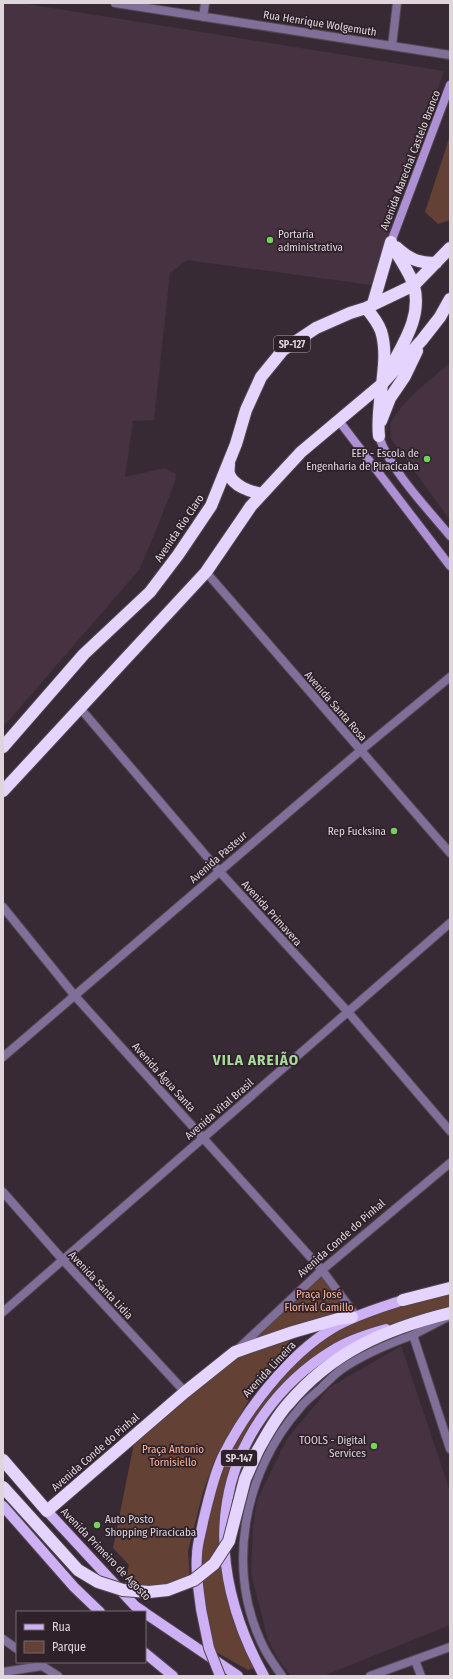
<svg xmlns="http://www.w3.org/2000/svg" width="453" height="1679" font-family="'Fira Sans Condensed',sans-serif">
<style>
.built{fill:#463240}
.green{fill:#634134}
.lines{fill:none;stroke-linecap:round;stroke-linejoin:round}
.street-casing{stroke:#53464f;stroke-width:10}
.secondary-casing{stroke:#53464f;stroke-width:10}
.primary-casing{stroke:#53464f;stroke-width:12}
.highway-casing{stroke:#53464f;stroke-width:14}
.street{stroke:#806f98;stroke-width:8}
.secondary{stroke:#ae91d4;stroke-width:8}
.primary{stroke:#ceb1f5;stroke-width:10}
.highway{stroke:#e5d4fd;stroke-width:12}
.primary-bridge-casing{stroke:#53464f;stroke-width:12;stroke-linecap:butt}
.highway-bridge-casing{stroke:#53464f;stroke-width:14;stroke-linecap:butt}
.primary-bridge{stroke:#ceb1f5;stroke-width:10}
.highway-bridge{stroke:#e5d4fd;stroke-width:12}
.poi-dot{fill:#73d25c;stroke:#2e212a;stroke-width:1.5}
.labels{text-anchor:middle;stroke-width:3.5;stroke-linejoin:round;paint-order:stroke}
.shield{fill:#2e212a;stroke:#aaa0a7;stroke-width:1}
.shield-label{font-size:10px;font-weight:bold;fill:#dfd6dc}
.street-label{font-size:11px;fill:#dfd6dc;stroke:#2e212a}
.poi-label{font-size:11px;fill:#dfd6dc;stroke:#2e212a;text-anchor:end}
.park-label{font-size:11px;fill:#fcb498;stroke:#2e212a}
.district-label{font-size:15px;font-weight:bold;letter-spacing:1px;fill:#a8db9c;stroke:#2e212a}
</style>
<rect width="100%" height="100%" fill="#382a34"/>
<path class="built" d="M 3,3 L 21,3 L 444,71 L 371,285 L 187,260 L 170,273 L 154,420 L 133,421 L 125,477 L 165,468 L 176,474 L 175,481 L 157,528 L 139,570 L 3,727 Z
M 450,363 L 450,520 L 391,439 L 390,423 L 403,405 L 418,390 Z
M 401,1346 L 450,1491 L 450,1625 L 323,1676 L 291,1676 L 278,1659 L 268,1640 L 251,1573 L 253,1526 L 257,1500 L 287,1439 L 330,1387 Z"/>
<path class="green" d="M 450,136 L 450,220 L 438,224 L 425,212 Z
M 322,1270 L 347,1305 L 347,1311 L 293,1332 L 286,1354 L 251,1396 L 214,1462 L 203,1492 L 188,1551 L 190,1581 L 168,1590 L 123,1589 L 129,1565 L 113,1548 L 136,1433 Z
M 450,1288 L 450,1313 L 317,1361 L 254,1431 L 227,1502 L 228,1580 L 258,1667 L 248,1670 L 209,1648 L 196,1567 L 209,1497 L 250,1408 L 332,1328 Z"/>
<g class="lines">
<defs>
<path id="street" d="M 115,3 L 450,55
M 203,17 L 205,3
M 392,46 L 397,3
M 206,572 L 450,853
M 80,708 L 219,871 L 348,1012 L 450,1131
M 3,907 L 75,996 L 322,1270 L 356,1316
M 3,1057 L 360,751 L 450,677
M 3,1192 L 62,1259 L 185,1392
M 3,1312 L 450,923
M 448,1317 L 413,1335 L 450,1449
M 239,1348 L 322,1270 L 450,1163
M 3,1639 L 17,1649
M 415,1660 L 421,1676
M 39,1664 L 58,1676
M 3,1672 L 42,1666
M 282,1676 C 276,1667 269,1658 264,1648 C 225,1570 243,1472 300,1408 C 306,1400 315,1394 322,1387 C 328,1381 335,1374 342,1369 C 364,1354 388,1344 413,1335
M 370,1676 L 450,1647"/>
<path id="secondary" d="M 391,242 L 450,85
M 339,421 L 450,566
M 379,436 C 389,469 428,509 450,536"/>
<path id="primary" d="M 3,1506 L 74,1587 L 100,1612
M 47,1511 L 135,1606 L 144,1612
M 201,1609 C 199,1591 195,1573 197,1555 C 197,1544 201,1533 203,1522 C 208,1501 213,1478 222,1458 C 245,1411 288,1355 333,1328 C 355,1315 380,1308 403,1300
M 145,1613 L 238,1676
M 145,1653 L 173,1676
M 264,1676 C 235,1624 217,1562 227,1502 C 237,1439 280,1382 333,1350 C 349,1340 368,1334 386,1329"/>
<path id="highway" d="M 396,247 C 409,259 418,263 436,263
M 373,304 L 391,242
M 366,308 C 372,315 378,323 381,331 C 391,362 375,403 379,436
M 391,367 C 404,342 422,316 414,286 C 410,272 397,256 391,242
M 381,421 L 390,398 L 405,376 L 417,351
M 229,464 C 229,467 228,471 229,474 C 233,486 251,492 262,494
M 3,747 L 84,654 L 150,592 L 178,555 L 211,506 L 236,444 L 246,410 L 261,377 L 283,350 L 316,328 L 350,313 L 366,308 L 414,285 L 450,248
M 3,791 L 206,572 L 251,506 L 301,452 L 382,384 L 422,340 L 440,317 L 450,299
M 403,1300 L 450,1288
M 258,1450 C 267,1434 276,1417 288,1404 C 332,1352 385,1329 450,1313
M 3,1460 L 47,1511 L 185,1392 L 235,1352 L 293,1332 L 338,1319 L 352,1317"/>
</defs>
<use href="#street" class="street-casing"/>
<use href="#secondary" class="secondary-casing"/>
<use href="#primary" class="primary-casing"/>
<use href="#highway" class="highway-casing"/>
<use href="#street" class="street"/>
<use href="#secondary" class="secondary"/>
<use href="#primary" class="primary"/>
<use href="#highway" class="highway"/>
<defs>
<path id="primary-bridge" d="M 201,1609 L 209,1648 L 220,1676"/>
<path id="highway-bridge" d="M 3,1487 L 78,1570 L 98,1582 L 123,1590 L 149,1592 L 168,1590 L 194,1580 L 214,1564 L 229,1541 L 245,1479 L 258,1450"/>
</defs>
<use href="#primary-bridge" class="primary-bridge-casing"/>
<use href="#highway-bridge" class="highway-bridge-casing"/>
<use href="#primary-bridge" class="primary-bridge"/>
<use href="#highway-bridge" class="highway-bridge"/>
</g>
<g class="poi-dot">
<circle cx="270" cy="240" r="4"/>
<circle cx="427" cy="459" r="4"/>
<circle cx="394" cy="831" r="4"/>
<circle cx="374" cy="1446" r="4"/>
<circle cx="97" cy="1525" r="4"/>
</g>
<g class="labels">
<g class="shield">
<rect x="274" y="336" width="36" height="16" rx="3"/>
<rect x="221" y="1450" width="36" height="16" rx="3"/>
</g>
<g class="shield-label">
<text x="292" y="348">SP-127</text>
<text x="239" y="1462">SP-147</text>
</g>
<g class="street-label">
<text transform="translate(320 23) rotate(9)" y="4">Rua Henrique Wolgemuth</text>
<text transform="translate(410 160) rotate(-69)" y="4">Avenida Marechal Castelo Branco</text>
<text transform="translate(179 528) rotate(-56)" y="4">Avenida Rio Claro</text>
<text transform="translate(336 706) rotate(49)" y="4">Avenida Santa Rosa</text>
<text transform="translate(218 857) rotate(-41)" y="4">Avenida Pasteur</text>
<text transform="translate(272 913) rotate(48)" y="4">Avenida Primavera</text>
<text transform="translate(164 1077) rotate(48)" y="4">Avenida Água Santa</text>
<text transform="translate(219 1109) rotate(-41)" y="4">Avenida Vital Brasil</text>
<text transform="translate(341 1238) rotate(-41)" y="4">Avenida Conde do Pinhal</text>
<text transform="translate(101 1285) rotate(47)" y="4">Avenida Santa Lidia</text>
<text transform="translate(269 1369) rotate(-47)" y="4">Avenida Limeira</text>
<text transform="translate(95 1452) rotate(-41)" y="4">Avenida Conde do Pinhal</text>
<text transform="translate(106 1554) rotate(46)" y="4">Avenida Primeiro de Agosto</text>
</g>
<g class="poi-label">
<text x="278" y="238" text-anchor="start">Portaria<tspan x="278" dy="13">administrativa</tspan></text>
<text x="419" y="457">EEP - Escola de<tspan x="419" dy="13">Engenharia de Piracicaba</tspan></text>
<text x="386" y="835">Rep Fucksina</text>
<text x="366" y="1444">TOOLS - Digital<tspan x="366" dy="13">Services</tspan></text>
<text x="105" y="1523" text-anchor="start">Auto Posto<tspan x="105" dy="13">Shopping Piracicaba</tspan></text>
</g>
<g class="park-label">
<text x="319" y="1298">Praça José<tspan x="319" dy="13">Florival Camillo</tspan></text>
<text x="173" y="1453">Praça Antonio<tspan x="173" dy="13">Tornisiello</tspan></text>
</g>
<g class="district-label">
<text x="256" y="1065">VILA AREIÃO</text>
</g>
</g>
<rect width="453" height="1679" fill="none" stroke="#dfd6dc" stroke-width="8"/>
<rect x="16" y="1611" width="130" height="52" fill="#2e212a" stroke="#756971"/>
<rect x="24" y="1624" width="20" height="6" fill="#ceb1f5" stroke="#756971"/>
<text x="52" y="1631" font-size="12" fill="#dfd6dc">Rua</text>
<rect x="24" y="1641" width="20" height="12" fill="#634134" stroke="#756971"/>
<text x="52" y="1651" font-size="12" fill="#dfd6dc">Parque</text>
</svg>
